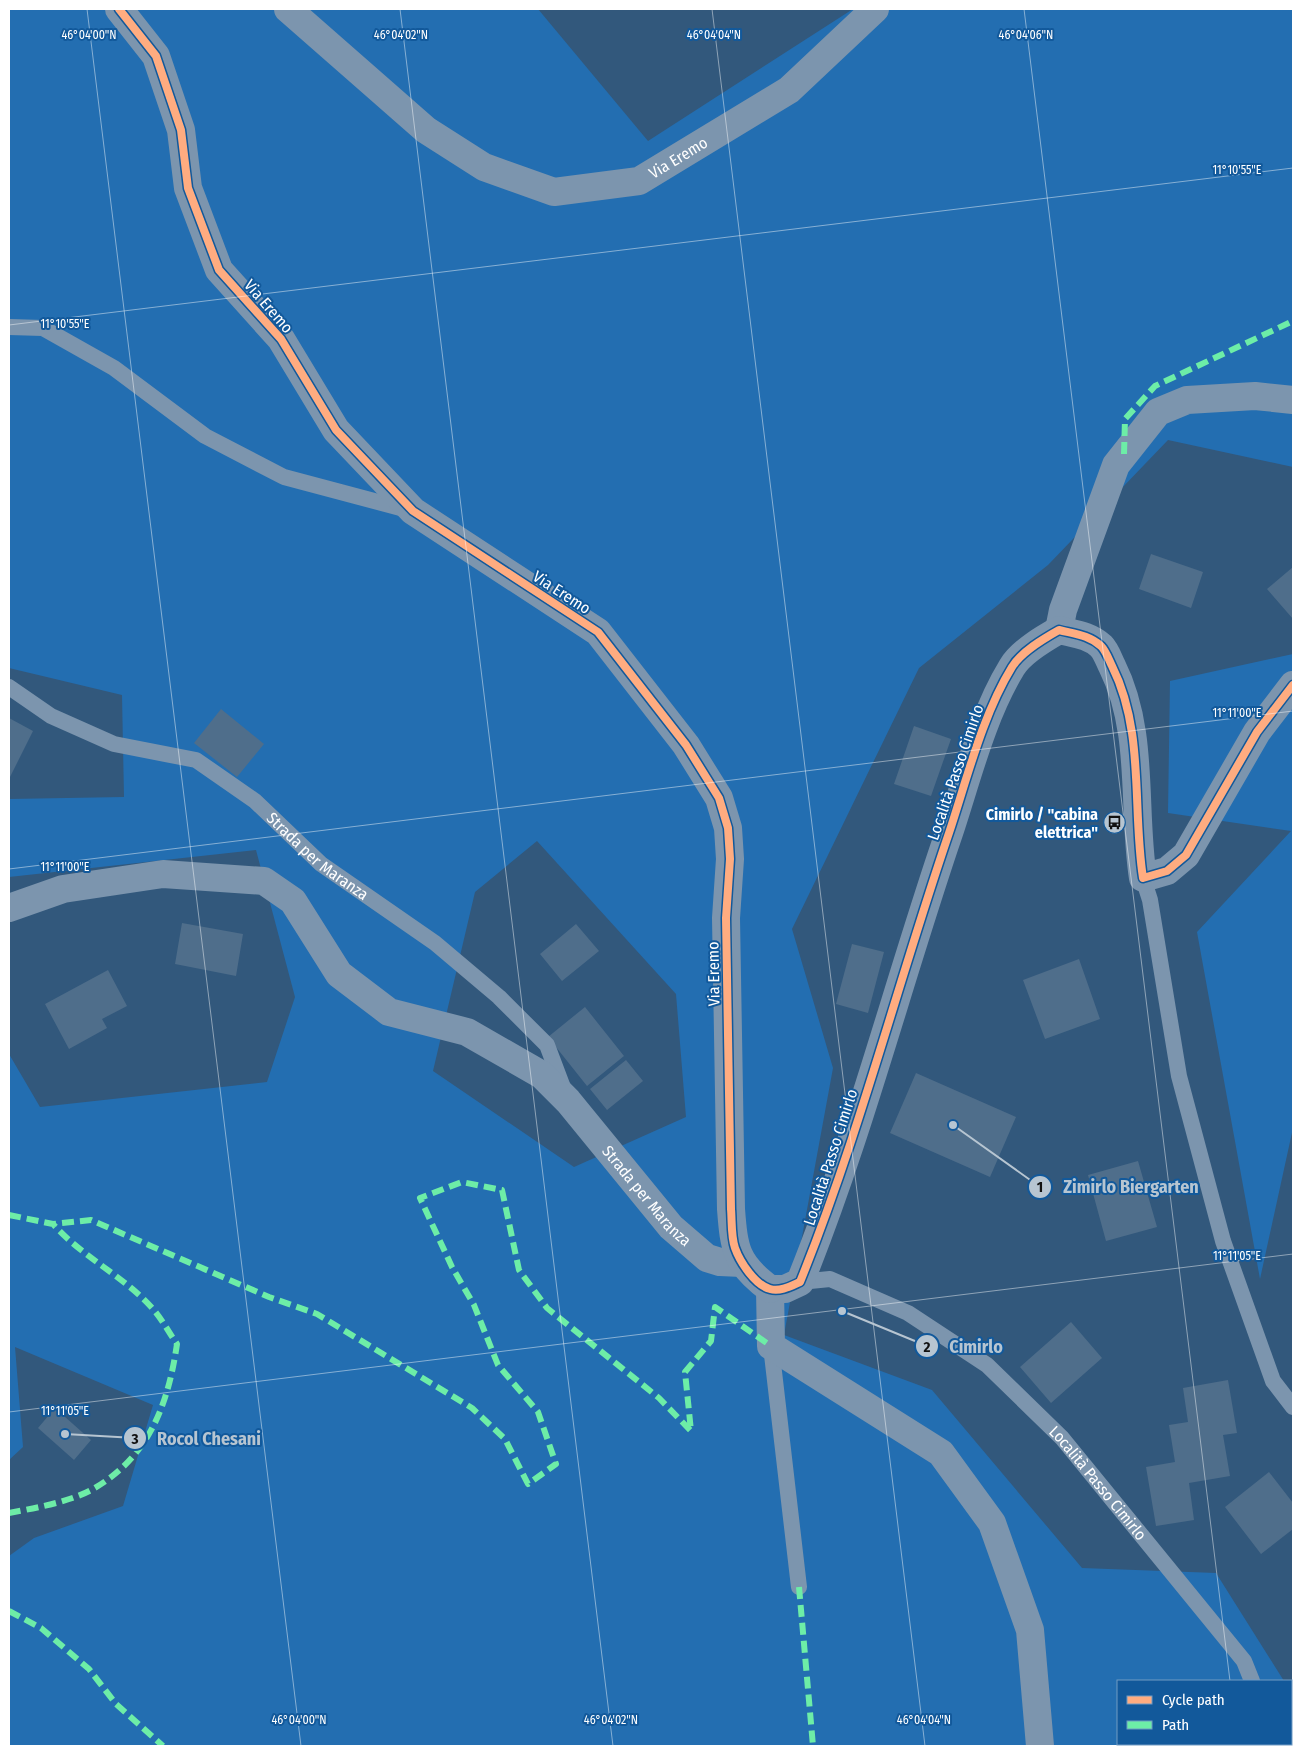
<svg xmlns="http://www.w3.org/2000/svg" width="1302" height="1755" font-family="'Fira Sans Condensed',sans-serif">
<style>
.green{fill:#236eb1;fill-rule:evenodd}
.building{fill:#4f6e8b}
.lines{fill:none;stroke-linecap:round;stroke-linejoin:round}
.service{stroke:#7c95ae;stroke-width:16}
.minor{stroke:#7c95ae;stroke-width:28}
.tertiary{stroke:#7c95ae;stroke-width:28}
.quiet{stroke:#6deda7;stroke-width:6;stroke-dasharray:12 6;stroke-linecap:butt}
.cycleway-casing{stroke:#12599b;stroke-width:11}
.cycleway{stroke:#ffac80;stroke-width:8}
.ticks{fill:none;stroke:#fff;stroke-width:1;stroke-opacity:0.45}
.labels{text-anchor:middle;stroke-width:4;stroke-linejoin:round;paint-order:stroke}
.street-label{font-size:16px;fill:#fff;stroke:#12599b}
.poi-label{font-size:16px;font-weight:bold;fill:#fff;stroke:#12599b;text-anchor:end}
.ticks-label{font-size:12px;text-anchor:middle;fill:#fff;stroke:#12599b;stroke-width:4;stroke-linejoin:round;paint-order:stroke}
.leader{fill:none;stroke:#b7c5d1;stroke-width:2}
.callout-dot{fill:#b7c5d1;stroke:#12599b;stroke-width:2}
.mark-label{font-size:15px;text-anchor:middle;font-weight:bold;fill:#111}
.callout-label{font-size:18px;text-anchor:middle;font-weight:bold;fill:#b7c5d1;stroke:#12599b;stroke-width:4;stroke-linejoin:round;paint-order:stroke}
</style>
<rect width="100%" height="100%" fill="#32587c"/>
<path class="green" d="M 9,9 L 538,9 L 648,141 L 853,9 L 1293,9 L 1293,467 L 1168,440 L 1048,565 L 919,668 L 792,929 L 833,1068 L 784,1335 L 932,1390 L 1082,1568 L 1216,1573 L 1284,1681 L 1118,1681 L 1118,1744 L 1158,1744 L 1159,1746 L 9,1746 L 9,1556 L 34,1538 L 123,1506 L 153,1405 L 15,1347 L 23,1447 L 9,1460 L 9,1054 L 40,1107 L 267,1082 L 295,997 L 256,850 L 9,877 L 9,799 L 124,797 L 122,695 L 9,668 ZM 537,841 L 676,994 L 686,1117 L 574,1167 L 433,1071 L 475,892 Z
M 1293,654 L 1293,1128 L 1260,1279 L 1197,932 L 1291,831 L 1168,813 L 1170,681 Z"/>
<path class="building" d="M 1151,554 L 1203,572 L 1191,608 L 1139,589 Z
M 1293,567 L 1293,619 L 1267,589 Z
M 221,709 L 264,744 L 237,777 L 194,743 Z
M 9,718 L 33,731 L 9,779 Z
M 914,726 L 951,739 L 931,796 L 894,784 Z
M 182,923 L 243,934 L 236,976 L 175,964 Z
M 576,924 L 599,951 L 562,981 L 540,954 Z
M 852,944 L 884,952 L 868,1013 L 836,1004 Z
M 1079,959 L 1100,1019 L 1045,1039 L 1023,980 Z
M 108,970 L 127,1006 L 102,1019 L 107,1028 L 69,1049 L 45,1004 Z
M 585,1007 L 624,1056 L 587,1086 L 548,1037 Z
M 626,1060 L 643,1081 L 607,1110 L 590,1089 Z
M 916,1073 L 1016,1117 L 990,1177 L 890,1133 Z
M 1138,1161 L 1157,1227 L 1106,1241 L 1088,1175 Z
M 1071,1322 L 1102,1358 L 1051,1403 L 1020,1367 Z
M 1228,1380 L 1237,1433 L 1223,1435 L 1230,1476 L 1189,1483 L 1194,1520 L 1156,1526 L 1146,1467 L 1175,1462 L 1169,1425 L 1188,1422 L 1183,1388 Z
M 55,1408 L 91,1440 L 74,1460 L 38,1428 Z
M 1269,1472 L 1293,1503 L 1293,1529 L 1261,1554 L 1225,1507 Z
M 1182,1744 L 1225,1744 L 1225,1746 L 1183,1746 Z"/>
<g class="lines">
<g class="service">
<path d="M 9,327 L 43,328 L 114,368 L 205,436 L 284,477 L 408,510"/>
<path id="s1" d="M 9,687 L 51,716 L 114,744 L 196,760 L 255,801 L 321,864 L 435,943 L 499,997 L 547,1045 L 564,1090"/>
<path d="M 1143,878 L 1150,900 L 1179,1076 L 1223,1241 L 1273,1381 L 1293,1407"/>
<path id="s2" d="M 800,1282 L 830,1279 L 908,1313 L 987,1365 L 1062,1438 L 1244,1661 L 1252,1681"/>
<path d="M 771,1346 L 799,1587"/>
<path d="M 1271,1744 L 1271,1746"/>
</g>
<g class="minor">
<path d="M 1059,630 L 1063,610 L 1116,465 L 1158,412 L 1187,400 L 1255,396 L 1293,400"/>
<path id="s3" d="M 9,908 L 63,889 L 163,874 L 264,881 L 293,901 L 339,974 L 389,1012 L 467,1032 L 542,1075 L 568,1101 L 671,1227 L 707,1258 L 720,1262 L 742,1263"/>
<path d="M 1040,1746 L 1030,1630 L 992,1523 L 941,1453 L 771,1346 L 770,1289 L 785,1289 L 800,1282 C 859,1136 898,982 949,833 C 967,779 982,716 1012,667 C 1021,652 1043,639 1059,630 C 1075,634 1089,635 1101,646 C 1106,651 1109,660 1112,666 C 1145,732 1132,808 1143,878 L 1167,871 L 1186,855 L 1257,732 L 1293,685"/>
</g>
<g class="tertiary">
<path d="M 119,9 L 156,56 L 181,130 L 188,188 L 219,270 L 281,339 L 336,430 L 413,511 L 598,632 L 686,745 L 719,798 L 728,828 L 730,859 L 726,918 L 731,1209 C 734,1249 736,1264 770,1289"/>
<path id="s4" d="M 288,9 L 426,130 L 484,167 L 554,192 L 639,181 L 789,90 L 875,9"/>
</g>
<path class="quiet" d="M 1124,454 L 1125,419 L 1155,386 L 1293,321
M 9,1215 L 53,1224 L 91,1220 L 269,1297 L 317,1314 L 472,1408 L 505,1439 L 528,1484 L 556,1464 L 538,1412 L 498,1365 L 474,1305 L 452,1267 L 420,1198 L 462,1182 L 502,1190 L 519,1270 L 547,1308 L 659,1398 L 691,1431 L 685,1372 L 711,1341 L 715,1307 L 771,1346
M 9,1513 C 35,1508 70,1502 93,1489 C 149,1457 168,1405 177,1344 C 169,1333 162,1319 153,1309 C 124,1276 82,1257 53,1224
M 799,1587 L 813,1746
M 9,1611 L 41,1628 L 89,1669 L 116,1704 L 163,1746"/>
<defs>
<path id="cycleway" d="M 119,9 L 156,56 L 181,130 L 188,188 L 219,270 L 281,339 L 336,430 L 413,511 L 598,632 L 686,745 L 719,798 L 728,828 L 730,859 L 726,918 L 731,1209 C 732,1221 731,1237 735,1248 C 740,1262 755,1285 770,1289 C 780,1292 791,1286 800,1282 C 859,1136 898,982 949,833 C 967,779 982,716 1012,667 C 1021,652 1043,639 1059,630 C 1075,634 1089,635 1101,646 C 1106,651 1109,660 1112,666 C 1145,732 1132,808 1143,878 L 1167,871 L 1186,855 L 1257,732 L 1293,685"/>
</defs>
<use href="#cycleway" class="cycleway-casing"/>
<use href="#cycleway" class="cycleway"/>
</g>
<path class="ticks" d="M 87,9 L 301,1746M 400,9 L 613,1746M 712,9 L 925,1746M 1024,9 L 1230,1681M 9,325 L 1293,168M 9,869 L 1293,711M 9,1412 L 1293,1254M 1237,1744 L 1237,1746"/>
<defs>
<symbol id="bus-disc" viewBox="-11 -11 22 22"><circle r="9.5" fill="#b7c5d1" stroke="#12599b"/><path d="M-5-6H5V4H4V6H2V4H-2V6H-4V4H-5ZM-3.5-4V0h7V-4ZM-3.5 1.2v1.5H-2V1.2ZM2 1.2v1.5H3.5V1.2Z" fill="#111"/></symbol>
</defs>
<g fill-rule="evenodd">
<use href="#bus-disc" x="1102" y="810" width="25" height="25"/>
</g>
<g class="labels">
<g class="street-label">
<text dy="6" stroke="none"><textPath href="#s4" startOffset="458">Via Eremo</textPath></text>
<text transform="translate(269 306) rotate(49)" y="6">Via Eremo</text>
<text transform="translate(562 592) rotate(33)" y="6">Via Eremo</text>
<text transform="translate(955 772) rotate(-71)" y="6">Località Passo Cimirlo</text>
<text dy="6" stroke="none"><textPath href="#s1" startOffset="359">Strada per Maranza</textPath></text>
<text transform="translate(713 974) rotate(-91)" y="6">Via Eremo</text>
<text transform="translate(830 1157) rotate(-72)" y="6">Località Passo Cimirlo</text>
<text dy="6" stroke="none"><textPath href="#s3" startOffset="771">Strada per Maranza</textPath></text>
<text dy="6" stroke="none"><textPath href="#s2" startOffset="372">Località Passo Cimirlo</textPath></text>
</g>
<g class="poi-label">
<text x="1098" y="820">Cimirlo / "cabina<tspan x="1098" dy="18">elettrica"</tspan></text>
</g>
</g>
<g class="ticks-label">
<text x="89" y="39">46°04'00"N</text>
<text x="401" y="39">46°04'02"N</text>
<text x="714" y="39">46°04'04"N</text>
<text x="1026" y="39">46°04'06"N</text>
<text x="1237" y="174">11°10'55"E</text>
<text x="65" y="328">11°10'55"E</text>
<text x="1237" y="717">11°11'00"E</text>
<text x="65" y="871">11°11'00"E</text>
<text x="1237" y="1260">11°11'05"E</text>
<text x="65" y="1415">11°11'05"E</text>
<text x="299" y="1724">46°04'00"N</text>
<text x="611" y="1724">46°04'02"N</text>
<text x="924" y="1724">46°04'04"N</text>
</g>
<path class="leader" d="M953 1125L1040 1187M842 1311L927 1346M65 1434L135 1438"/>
<g class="callout-dot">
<circle cx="953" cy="1125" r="5"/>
<circle cx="842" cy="1311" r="5"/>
<circle cx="65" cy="1434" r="5"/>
<circle cx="1040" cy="1187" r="12"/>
<circle cx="927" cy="1346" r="12"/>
<circle cx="135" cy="1438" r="12"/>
</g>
<g class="mark-label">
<text x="1040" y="1192">1</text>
<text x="927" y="1352">2</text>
<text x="135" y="1444">3</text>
</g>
<g class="callout-label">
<text x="1131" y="1193">Zimirlo Biergarten</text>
<text x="976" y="1353">Cimirlo</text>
<text x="209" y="1445">Rocol Chesani</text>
</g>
<rect width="1302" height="1755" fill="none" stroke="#ffffff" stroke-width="20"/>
<rect x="1117" y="1680" width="175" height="65" fill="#12599b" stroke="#719bc3"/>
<rect x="1127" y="1696" width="25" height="8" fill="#ffac80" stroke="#719bc3"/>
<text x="1162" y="1705" font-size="15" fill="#ffffff">Cycle path</text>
<rect x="1127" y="1721" width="25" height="8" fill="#6deda7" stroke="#719bc3"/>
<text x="1162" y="1730" font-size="15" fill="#ffffff">Path</text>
</svg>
